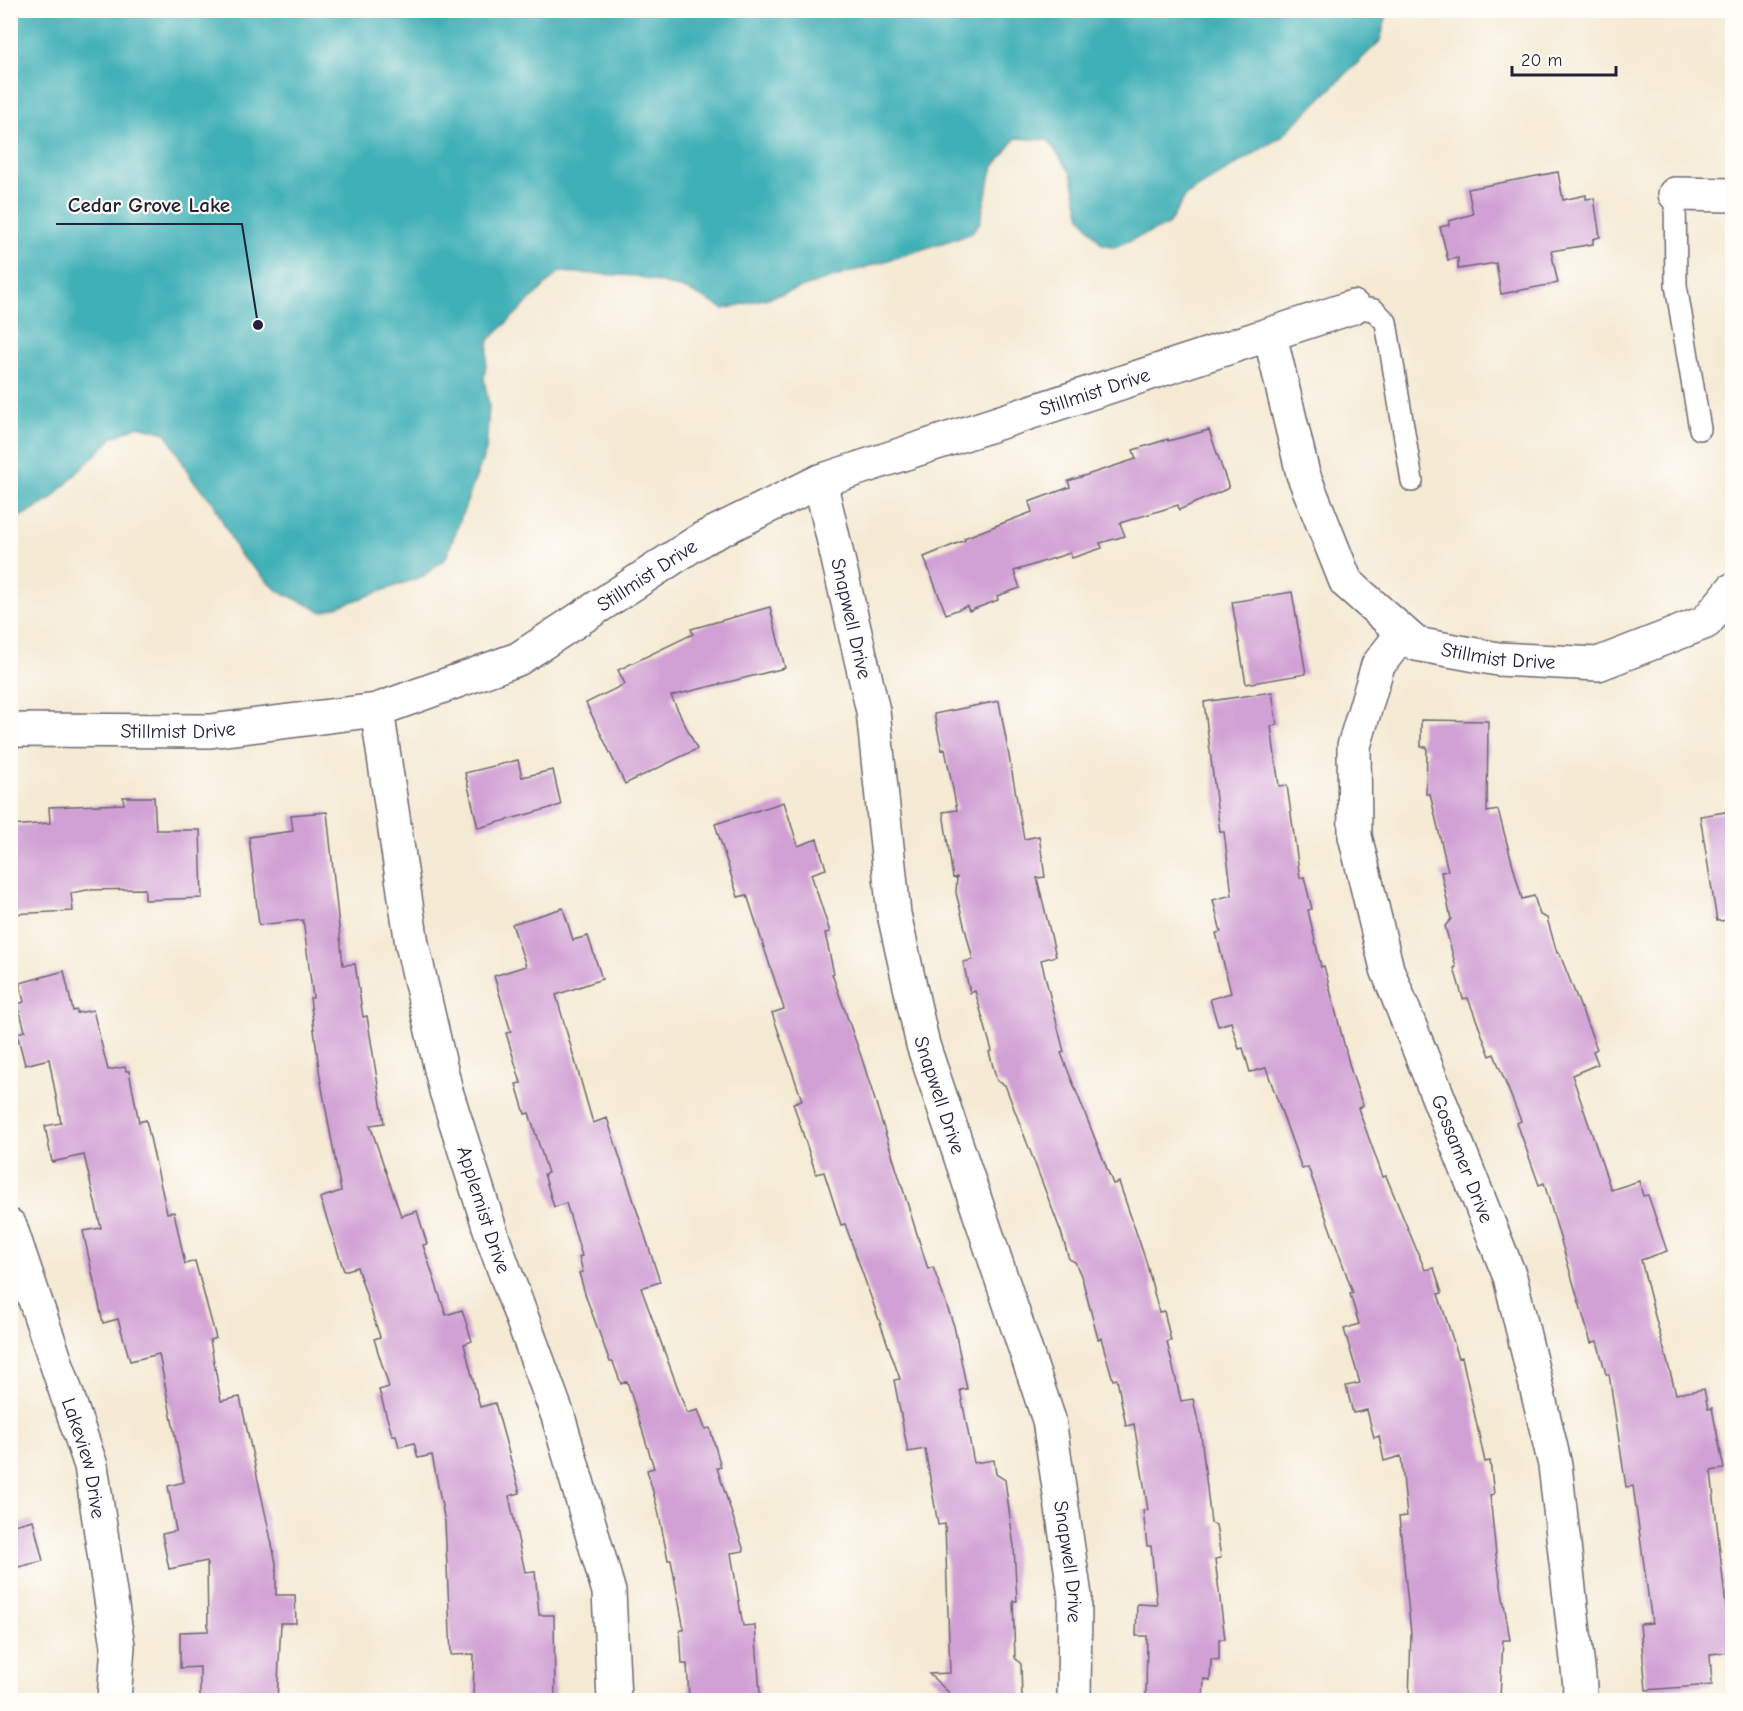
<svg xmlns="http://www.w3.org/2000/svg" width="1743" height="1711" font-family="'Comic Neue',sans-serif">
<style>
.water{fill:#3fb0b7;stroke:#306979;stroke-width:1.5}
.building{fill:#d1a0d4}
.lines{fill:none;stroke-linecap:round;stroke-linejoin:round}
.service-casing{stroke:#6c6871;stroke-width:24}
.minor-casing{stroke:#6c6871;stroke-width:36}
.service{stroke:#fff;stroke-width:21}
.minor{stroke:#fff;stroke-width:33}
.labels{text-anchor:middle;stroke-width:4.5;stroke-linejoin:round;paint-order:stroke}
.street-label{font-size:20px;fill:#22223b;stroke:#fdfcf7}
.leader{fill:none;stroke:#22223b;stroke-width:2}
.callout-dot{fill:#22223b;stroke:#fdfcf7;stroke-width:2}
.callout-label{font-size:21px;text-anchor:middle;font-weight:bold;fill:#22223b;stroke:#fdfcf7;stroke-width:4.5;stroke-linejoin:round;paint-order:stroke}
</style>
<rect width="100%" height="100%" fill="#fdfcf7"/>
<filter id="ink" filterUnits="userSpaceOnUse"><feTurbulence type="fractalNoise" baseFrequency=".0167" numOctaves="2"/><feDisplacementMap in="SourceGraphic" scale="12" xChannelSelector="R" yChannelSelector="G"/><feConvolveMatrix kernelMatrix="1 2 1 2 8 2 1 2 1" color-interpolation-filters="sRGB"/></filter>
<filter id="wash" filterUnits="userSpaceOnUse"><feTurbulence type="fractalNoise" baseFrequency=".008" numOctaves="4" result="noise"/><feDisplacementMap in="SourceGraphic" scale="24" xChannelSelector="R" yChannelSelector="G"/><feGaussianBlur stdDeviation="1.35" result="paint"/><feColorMatrix in="noise" values="0 0 0 0 0 0 0 0 0 0 0 0 0 0 0 0 0 1.4 0 .05"/><feComposite in="paint" operator="in"/></filter>
<g filter="url(#wash)">
<rect width="100%" height="100%" fill="#f5ead4"/>
<path class="water" d="M 11,10 L 1388,10 L 1388,11 L 1380,41 L 1281,137 L 1186,195 L 1168,225 L 1114,247 L 1102,244 L 1081,217 L 1071,173 L 1048,140 L 1016,138 L 992,169 L 980,222 L 970,234 L 775,296 L 724,309 L 690,291 L 637,276 L 559,272 L 489,340 L 484,378 L 489,406 L 486,450 L 446,558 L 423,576 L 323,612 L 277,590 L 239,554 L 213,502 L 192,479 L 166,433 L 138,426 L 113,437 L 50,500 L 11,522 Z"/>
<g id="blocks">
<path class="building" d="M 1558,172 L 1563,200 L 1586,195 L 1586,199 L 1594,198 L 1600,237 L 1593,239 L 1593,244 L 1551,251 L 1558,283 L 1501,294 L 1496,263 L 1458,269 L 1458,258 L 1448,260 L 1440,227 L 1449,225 L 1449,221 L 1473,214 L 1468,189 Z
M 1209,430 L 1229,488 L 1179,510 L 1178,505 L 1120,523 L 1125,536 L 1100,543 L 1102,548 L 1072,558 L 1070,553 L 1014,571 L 1020,588 L 997,596 L 998,600 L 969,611 L 967,606 L 946,614 L 924,557 L 965,540 L 964,538 L 1032,512 L 1029,502 L 1070,487 L 1068,481 L 1136,459 L 1133,450 L 1168,439 L 1168,441 Z
M 1292,592 L 1306,674 L 1246,684 L 1232,602 Z
M 770,607 L 785,668 L 671,696 L 697,749 L 625,784 L 586,703 L 625,684 L 618,670 L 693,634 L 691,629 Z
M 1272,692 L 1277,725 L 1271,726 L 1279,786 L 1287,785 L 1300,878 L 1304,877 L 1312,909 L 1308,910 L 1321,967 L 1324,966 L 1351,1071 L 1363,1106 L 1358,1108 L 1383,1177 L 1386,1176 L 1425,1270 L 1434,1268 L 1442,1293 L 1438,1294 L 1459,1358 L 1462,1357 L 1485,1462 L 1490,1461 L 1494,1494 L 1490,1495 L 1496,1555 L 1510,1640 L 1503,1640 L 1500,1697 L 1493,1696 L 1493,1701 L 1409,1701 L 1411,1633 L 1399,1517 L 1407,1516 L 1401,1456 L 1384,1461 L 1379,1436 L 1374,1438 L 1367,1410 L 1353,1413 L 1346,1386 L 1360,1383 L 1344,1329 L 1359,1324 L 1350,1294 L 1353,1293 L 1308,1167 L 1302,1169 L 1266,1068 L 1250,1072 L 1243,1048 L 1239,1049 L 1231,1022 L 1218,1026 L 1210,999 L 1231,993 L 1216,933 L 1221,932 L 1213,900 L 1232,895 L 1224,832 L 1220,832 L 1204,702 Z
M 999,701 L 1024,839 L 1039,836 L 1045,877 L 1037,878 L 1056,956 L 1041,960 L 1064,1052 L 1061,1053 L 1113,1184 L 1119,1182 L 1146,1261 L 1159,1312 L 1164,1311 L 1171,1341 L 1167,1342 L 1181,1401 L 1193,1399 L 1201,1435 L 1211,1523 L 1216,1525 L 1221,1558 L 1215,1559 L 1225,1639 L 1219,1639 L 1219,1660 L 1211,1659 L 1210,1680 L 1204,1679 L 1203,1701 L 1146,1701 L 1147,1636 L 1136,1636 L 1137,1604 L 1157,1605 L 1151,1546 L 1147,1546 L 1143,1510 L 1148,1510 L 1134,1424 L 1126,1426 L 1117,1379 L 1113,1380 L 1101,1338 L 1098,1339 L 1082,1278 L 1075,1262 L 1069,1259 L 1061,1232 L 1005,1085 L 997,1081 L 989,1052 L 992,1051 L 975,991 L 970,993 L 963,962 L 973,960 L 956,893 L 957,877 L 953,878 L 943,812 L 957,810 L 945,749 L 942,750 L 934,714 Z
M 1421,720 L 1488,721 L 1487,812 L 1498,810 L 1522,899 L 1534,896 L 1540,915 L 1547,918 L 1557,953 L 1559,952 L 1597,1049 L 1593,1051 L 1598,1064 L 1572,1075 L 1611,1190 L 1639,1181 L 1643,1196 L 1648,1195 L 1667,1251 L 1641,1260 L 1655,1316 L 1676,1394 L 1704,1389 L 1708,1409 L 1712,1408 L 1724,1469 L 1711,1471 L 1731,1652 L 1710,1654 L 1712,1685 L 1646,1690 L 1640,1624 L 1652,1623 L 1633,1486 L 1626,1487 L 1609,1374 L 1606,1374 L 1597,1341 L 1591,1343 L 1544,1183 L 1539,1185 L 1517,1123 L 1521,1121 L 1494,1054 L 1490,1056 L 1468,998 L 1463,999 L 1454,968 L 1456,967 L 1445,926 L 1451,919 L 1441,872 L 1448,871 L 1430,794 L 1426,794 L 1427,747 L 1421,747 Z
M 518,760 L 522,777 L 553,770 L 561,805 L 478,828 L 465,773 Z
M 123,797 L 154,797 L 156,830 L 200,830 L 202,898 L 145,900 L 145,889 L 87,890 L 71,893 L 73,911 L 10,914 L 10,826 L 50,823 L 49,807 L 124,804 Z
M 784,802 L 798,846 L 817,839 L 826,869 L 811,874 L 830,932 L 825,933 L 834,974 L 832,974 L 862,1059 L 928,1269 L 933,1267 L 954,1326 L 967,1389 L 960,1390 L 974,1463 L 994,1460 L 996,1474 L 1005,1480 L 1014,1547 L 1017,1601 L 1013,1601 L 1015,1658 L 1021,1664 L 1022,1701 L 958,1701 L 929,1674 L 950,1673 L 945,1524 L 938,1525 L 925,1449 L 908,1452 L 894,1380 L 900,1379 L 845,1224 L 841,1225 L 824,1172 L 816,1174 L 793,1103 L 802,1100 L 772,1013 L 784,1009 L 747,895 L 738,897 L 715,824 Z
M 1732,811 L 1732,920 L 1717,921 L 1700,816 Z
M 327,812 L 343,965 L 355,964 L 363,1017 L 367,1016 L 384,1123 L 370,1125 L 401,1216 L 417,1211 L 427,1244 L 423,1245 L 446,1315 L 462,1310 L 472,1341 L 464,1344 L 480,1407 L 495,1403 L 520,1493 L 509,1496 L 525,1572 L 535,1571 L 539,1615 L 554,1615 L 555,1701 L 473,1701 L 474,1654 L 451,1655 L 445,1522 L 432,1455 L 418,1458 L 414,1443 L 399,1447 L 396,1435 L 392,1435 L 379,1390 L 389,1387 L 374,1339 L 380,1337 L 357,1267 L 344,1271 L 320,1198 L 341,1191 L 320,1077 L 310,998 L 313,998 L 303,920 L 259,925 L 249,837 L 293,831 L 291,815 Z
M 563,908 L 573,940 L 588,936 L 602,979 L 556,995 L 593,1123 L 607,1118 L 660,1282 L 641,1288 L 687,1413 L 698,1410 L 705,1429 L 710,1428 L 721,1467 L 717,1468 L 744,1551 L 731,1553 L 743,1626 L 755,1625 L 760,1694 L 689,1698 L 687,1664 L 682,1664 L 680,1630 L 684,1630 L 671,1560 L 668,1560 L 658,1510 L 647,1470 L 654,1468 L 627,1381 L 621,1384 L 613,1362 L 610,1362 L 586,1297 L 579,1273 L 583,1272 L 579,1257 L 582,1256 L 566,1203 L 554,1207 L 544,1174 L 548,1173 L 529,1113 L 525,1114 L 516,1084 L 521,1083 L 506,1033 L 511,1032 L 494,976 L 526,966 L 512,924 Z
M 64,971 L 73,1011 L 77,1010 L 77,1013 L 93,1010 L 108,1070 L 125,1067 L 126,1071 L 129,1071 L 139,1122 L 146,1120 L 167,1213 L 174,1212 L 185,1264 L 195,1261 L 216,1338 L 210,1340 L 221,1401 L 240,1397 L 276,1563 L 276,1595 L 295,1595 L 296,1623 L 281,1623 L 277,1701 L 200,1701 L 200,1667 L 180,1668 L 180,1632 L 208,1631 L 207,1561 L 169,1569 L 162,1534 L 176,1531 L 168,1486 L 184,1482 L 159,1354 L 130,1361 L 118,1319 L 103,1323 L 83,1231 L 101,1228 L 84,1155 L 52,1162 L 45,1126 L 61,1123 L 49,1059 L 25,1065 L 17,1033 L 25,1031 L 18,1004 L 24,1002 L 20,983 Z
M 33,1520 L 43,1561 L 10,1569 L 10,1526 Z"/>
</g>
</g>
<g filter="url(#ink)">
<use href="#blocks" fill-opacity="0" stroke="#6c6871" stroke-width="1.5"/>
<g class="lines">
<defs>
<path id="service" d="M 1675,194 L 1676,285 L 1700,429
M 1353,307 L 1374,310 L 1386,322 L 1412,481"/>
<g id="minor">
<path d="M 1675,194 L 1732,195"/>
<path id="s1" d="M 1270,335 L 1303,474 L 1346,582 L 1416,644 L 1498,659 L 1598,664 L 1706,622 L 1732,590"/>
<path id="s2" d="M 820,481 L 873,711 L 894,914 L 923,1045 L 1049,1420 L 1075,1596 L 1074,1700"/>
<path id="s3" d="M 1403,633 L 1378,665 L 1354,746 L 1355,836 L 1387,969 L 1510,1277 L 1555,1465 L 1580,1686 L 1579,1700"/>
<path id="s4" d="M 377,710 L 412,944 L 446,1091 L 494,1242 L 558,1416 L 609,1592 L 614,1700"/>
<path id="s5" d="M 10,730 L 210,731 L 377,710 L 518,659 L 702,539 L 820,481 L 1353,307"/>
<path id="s6" d="M 10,1226 L 91,1466 L 118,1646 L 114,1700"/>
</g>
</defs>
<use href="#service" class="service-casing"/>
<use href="#minor" class="minor-casing"/>
<use href="#service" class="service"/>
<use href="#minor" class="minor"/>
</g>
</g>
<g class="labels">
<g class="street-label">
<text dy="7" stroke="none"><textPath href="#s5" startOffset="1158">Stillmist Drive</textPath></text>
<text dy="7" stroke="none"><textPath href="#s5" startOffset="672">Stillmist Drive</textPath></text>
<text dy="7" stroke="none"><textPath href="#s2" startOffset="141">Snapwell Drive</textPath></text>
<text dy="7" stroke="none"><textPath href="#s1" startOffset="436">Stillmist Drive</textPath></text>
<text dy="7" stroke="none"><textPath href="#s5" startOffset="168">Stillmist Drive</textPath></text>
<text dy="7" stroke="none"><textPath href="#s2" startOffset="627">Snapwell Drive</textPath></text>
<text dy="7" stroke="none"><textPath href="#s3" startOffset="556">Gossamer Drive</textPath></text>
<text dy="7" stroke="none"><textPath href="#s4" startOffset="512">Applemist Drive</textPath></text>
<text dy="7" stroke="none"><textPath href="#s6" startOffset="244">Lakeview Drive</textPath></text>
<text dy="7" stroke="none"><textPath href="#s2" startOffset="1113">Snapwell Drive</textPath></text>
</g>
</g>
<path class="leader" d="M258 325L242 224H56"/>
<circle class="callout-dot" cx="258" cy="325" r="6"/>
<g class="callout-label">
<text x="149" y="212">Cedar Grove Lake</text>
</g>
<rect width="1743" height="1711" fill="none" stroke="#fdfcf7" stroke-width="36"/>
<path d="M1512 66v9h104v-9" fill="none" stroke="#22223b" stroke-width="3"/>
<text x="1521" y="66" font-size="18" fill="#22223b" stroke="#fdfcf7" stroke-width="4.5" paint-order="stroke">20 m</text>
</svg>
